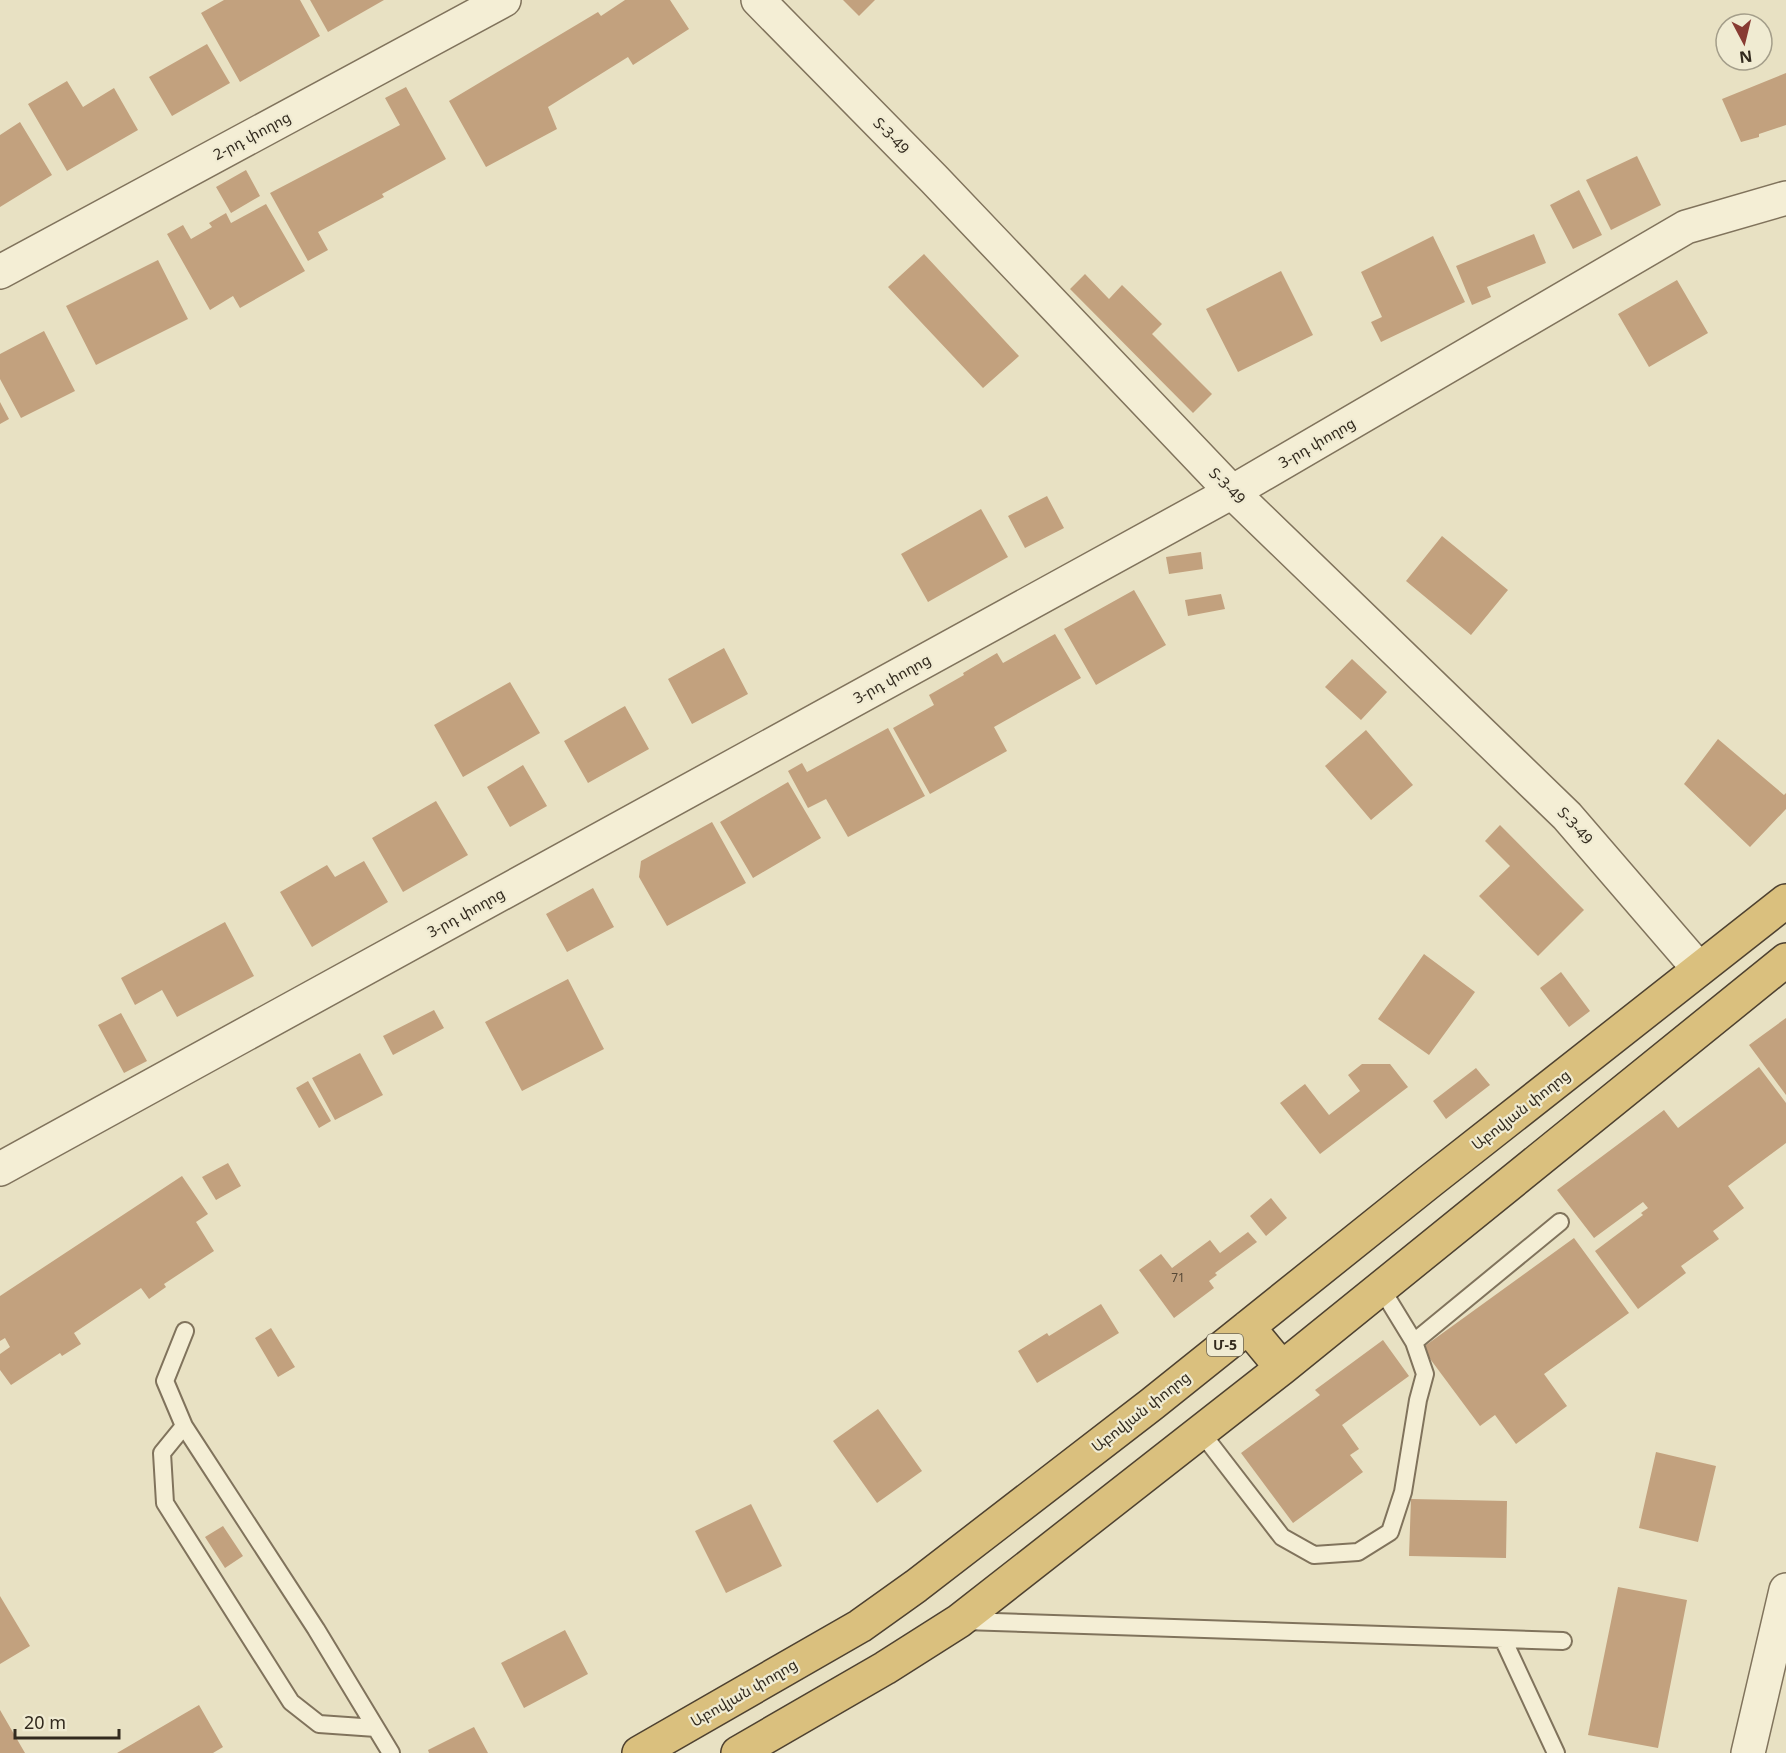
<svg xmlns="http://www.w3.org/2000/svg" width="1786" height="1753" font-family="Georgia,'Noto Sans Armenian',serif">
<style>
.building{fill:#c2a17e}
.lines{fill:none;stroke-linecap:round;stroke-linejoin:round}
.service-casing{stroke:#80735c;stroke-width:20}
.minor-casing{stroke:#80735c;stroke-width:36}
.tertiary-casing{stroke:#80735c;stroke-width:36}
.trunk-casing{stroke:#4e4130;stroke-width:36}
.service{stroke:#f4eed5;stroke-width:16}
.minor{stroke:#f4eed5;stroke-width:33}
.tertiary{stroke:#f4eed5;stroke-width:33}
.trunk{stroke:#dac07e;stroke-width:33}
.labels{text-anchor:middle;stroke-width:4.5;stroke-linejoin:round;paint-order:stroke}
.number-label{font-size:12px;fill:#564836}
.shield{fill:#f0ebd2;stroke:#6b6454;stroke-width:1.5}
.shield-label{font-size:14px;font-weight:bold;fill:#322a1e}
.street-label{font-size:15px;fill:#322a1e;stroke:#f0ebd2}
</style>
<rect width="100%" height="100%" fill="#e8e1c3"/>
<path class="building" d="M 224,0 L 300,0 L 320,36 L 240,82 L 201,13 Z
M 310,0 L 384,0 L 328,32 Z
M 625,0 L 670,0 L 689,29 L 633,65 L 628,57 L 548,107 L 557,129 L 486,167 L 449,101 L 598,12 L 601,16 Z
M 843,0 L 875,0 L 859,16 Z
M 207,44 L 230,83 L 172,116 L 149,77 Z
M 1786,73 L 1786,125 L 1759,134 L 1759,137 L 1741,142 L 1722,99 Z
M 67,81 L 83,107 L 114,88 L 138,130 L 67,171 L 28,104 Z
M 406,87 L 446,159 L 382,194 L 384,197 L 318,232 L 328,250 L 308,261 L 270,193 L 400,125 L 385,98 Z
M 20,122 L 52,175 L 0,207 L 0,135 Z
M 1637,156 L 1661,205 L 1611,230 L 1586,180 Z
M 246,170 L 260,196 L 231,213 L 216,187 Z
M 1579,190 L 1602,235 L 1573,249 L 1550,205 Z
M 266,204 L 305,271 L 240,308 L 233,296 L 210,310 L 167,234 L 183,225 L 191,239 L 212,227 L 209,223 L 226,213 L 231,223 Z
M 1534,234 L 1546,263 L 1487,287 L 1491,297 L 1472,305 L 1456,266 Z
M 1433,236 L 1465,302 L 1381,342 L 1371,322 L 1382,317 L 1361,272 Z
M 924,254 L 1019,356 L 983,388 L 888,287 Z
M 158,260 L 188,319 L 96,365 L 66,306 Z
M 1281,271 L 1313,335 L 1238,372 L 1206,309 Z
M 1085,274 L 1109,299 L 1122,285 L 1162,324 L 1152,334 L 1212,394 L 1193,413 L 1070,289 Z
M 1677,280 L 1708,333 L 1649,367 L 1618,314 Z
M 44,331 L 75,391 L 21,418 L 0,379 L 0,354 Z
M 0,402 L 9,419 L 0,424 Z
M 1047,496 L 1064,528 L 1025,548 L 1008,516 Z
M 981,509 L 1008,557 L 928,602 L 901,554 Z
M 1442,536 L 1508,590 L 1471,635 L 1406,581 Z
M 1201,552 L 1203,569 L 1169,574 L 1166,557 Z
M 1134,590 L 1166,645 L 1096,685 L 1064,629 Z
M 1221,594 L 1225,609 L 1188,616 L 1185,600 Z
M 1055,634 L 1081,678 L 994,727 L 1007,751 L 930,794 L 893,728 L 934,705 L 929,695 L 964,675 L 963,673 L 997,653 L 1003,663 Z
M 724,648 L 748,694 L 692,724 L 668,679 Z
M 1352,659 L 1387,692 L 1361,720 L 1325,687 Z
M 510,682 L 540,733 L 463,777 L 434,725 Z
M 625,706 L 649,749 L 588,783 L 564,741 Z
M 888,728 L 925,796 L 848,837 L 826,799 L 808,808 L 788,771 L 802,763 L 807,772 Z
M 1366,730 L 1413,785 L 1371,820 L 1325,766 Z
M 1718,739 L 1784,795 L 1786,793 L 1786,809 L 1750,847 L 1684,784 Z
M 523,765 L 547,806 L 510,827 L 487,787 Z
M 788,782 L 821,838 L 753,878 L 720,822 Z
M 436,801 L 468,855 L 403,892 L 372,838 Z
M 712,822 L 746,883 L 667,926 L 639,877 L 641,861 Z
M 1500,825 L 1584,910 L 1538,956 L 1479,896 L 1510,866 L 1485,841 Z
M 364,861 L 388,902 L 312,947 L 280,892 L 327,865 L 335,877 Z
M 593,888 L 614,927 L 567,952 L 546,914 Z
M 225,922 L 254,976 L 177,1017 L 162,990 L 135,1005 L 121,978 Z
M 1424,954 L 1475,992 L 1429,1055 L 1378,1019 Z
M 1561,972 L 1590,1011 L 1569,1027 L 1540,988 Z
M 568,979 L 604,1049 L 522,1091 L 485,1022 Z
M 434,1010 L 444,1028 L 393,1055 L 383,1036 Z
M 121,1013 L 147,1061 L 124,1073 L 98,1025 Z
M 1786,1018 L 1786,1095 L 1749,1045 Z
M 360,1053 L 383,1095 L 335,1120 L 312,1078 Z
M 1362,1064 L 1390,1064 L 1408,1087 L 1320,1154 L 1280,1103 L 1305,1084 L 1329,1115 L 1360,1091 L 1348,1075 Z
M 1759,1067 L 1786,1103 L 1786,1143 L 1728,1186 L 1744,1208 L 1713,1231 L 1719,1239 L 1681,1266 L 1686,1273 L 1638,1309 L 1595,1251 L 1643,1215 L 1641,1213 L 1648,1208 L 1643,1202 L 1594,1238 L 1557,1190 L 1664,1110 L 1678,1128 Z
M 1476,1068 L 1490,1085 L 1446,1119 L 1433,1101 Z
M 308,1081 L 331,1121 L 319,1128 L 296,1088 Z
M 228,1163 L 241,1186 L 216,1200 L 202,1177 Z
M 182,1176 L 208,1214 L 196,1222 L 214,1251 L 164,1284 L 166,1287 L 149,1299 L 141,1288 L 74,1333 L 81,1344 L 62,1356 L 60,1353 L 11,1385 L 0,1370 L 0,1354 L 10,1347 L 5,1338 L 0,1341 L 0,1296 Z
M 1271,1198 L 1287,1218 L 1266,1236 L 1250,1216 Z
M 1248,1232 L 1257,1242 L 1215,1273 L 1217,1275 L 1209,1281 L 1214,1288 L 1174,1318 L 1139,1270 L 1161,1254 L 1172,1268 L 1210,1240 L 1220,1253 Z
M 1574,1238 L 1629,1313 L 1544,1374 L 1567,1406 L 1516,1444 L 1495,1415 L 1480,1426 L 1422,1348 Z
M 1101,1304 L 1119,1333 L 1037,1383 L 1018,1351 L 1047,1333 L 1049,1336 Z
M 271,1328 L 295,1367 L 278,1377 L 255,1338 Z
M 1383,1340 L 1409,1376 L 1342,1425 L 1359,1449 L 1350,1455 L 1363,1472 L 1293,1523 L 1241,1453 L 1320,1395 L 1315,1390 Z
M 878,1409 L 922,1471 L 877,1503 L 833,1441 Z
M 1656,1452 L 1716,1466 L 1698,1542 L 1639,1528 Z
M 1411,1499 L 1507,1501 L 1506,1558 L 1409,1556 Z
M 751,1504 L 782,1566 L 726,1593 L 695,1531 Z
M 223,1526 L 243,1556 L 225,1568 L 205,1537 Z
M 1618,1587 L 1687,1600 L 1658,1748 L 1588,1735 Z
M 0,1596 L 30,1646 L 0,1664 Z
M 565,1630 L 588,1674 L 524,1708 L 501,1663 Z
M 199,1705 L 223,1747 L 213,1753 L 117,1753 Z
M 0,1710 L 25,1753 L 0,1753 Z
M 474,1727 L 488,1753 L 429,1753 L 428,1750 Z"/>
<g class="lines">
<defs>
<path id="service" d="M 185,1331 L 165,1381 L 184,1426 L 316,1629 L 391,1753
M 1414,1342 L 1560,1222
M 184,1426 L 162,1453 L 165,1503 L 291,1702 L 319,1724 L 376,1728
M 1201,1432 L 1282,1537 L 1314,1555 L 1358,1552 L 1390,1532 L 1403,1492 L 1418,1400 L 1425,1374 L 1414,1342 L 1381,1288
M 963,1621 L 1563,1641
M 1503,1639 L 1556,1753"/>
<path id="minor" d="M 0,272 L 504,0
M 0,1169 L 1232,492 L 1686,227 L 1786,198
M 1748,1753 L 1786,1590"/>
<path id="tertiary" d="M 758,0 L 934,179 L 1232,492 L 1567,816 L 1699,969"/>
<path id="trunk" d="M 1248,1327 L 1282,1368
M 639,1753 L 860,1626 L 916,1586 L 1152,1404 L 1429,1182 L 1786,901
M 738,1753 L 885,1668 L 959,1621 L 1282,1368 L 1786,960"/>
</defs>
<use href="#service" class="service-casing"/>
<use href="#minor" class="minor-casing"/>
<use href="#tertiary" class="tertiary-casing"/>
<use href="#trunk" class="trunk-casing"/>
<use href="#service" class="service"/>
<use href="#minor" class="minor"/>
<use href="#tertiary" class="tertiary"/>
<use href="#trunk" class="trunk"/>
</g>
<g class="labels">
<g class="number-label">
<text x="1178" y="1282">71</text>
</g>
<rect class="shield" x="1207" y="1334" width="36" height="22" rx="4.5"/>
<g class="shield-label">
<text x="1225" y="1350">Մ-5</text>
</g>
<g class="street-label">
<text transform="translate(252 136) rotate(-28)" y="5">2-րդ փողոց</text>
<text transform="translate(891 136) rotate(46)" y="5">Տ-3-49</text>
<text transform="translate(1317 443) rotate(-30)" y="5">3-րդ փողոց</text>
<text transform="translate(1227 486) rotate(45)" y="5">Տ-3-49</text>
<text transform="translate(892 679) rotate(-29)" y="5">3-րդ փողոց</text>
<text transform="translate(1575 826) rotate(48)" y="5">Տ-3-49</text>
<text transform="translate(466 913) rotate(-29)" y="5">3-րդ փողոց</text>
<text transform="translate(1521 1110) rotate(-38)" y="5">Աբովյան փողոց</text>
<text transform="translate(1141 1412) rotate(-38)" y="5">Աբովյան փողոց</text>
<text transform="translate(744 1693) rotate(-30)" y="5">Աբովյան փողոց</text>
</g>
</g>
<g transform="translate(1744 42) rotate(173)"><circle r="28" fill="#f0ebd2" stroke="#a49e8a" stroke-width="1.5"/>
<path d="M0-4.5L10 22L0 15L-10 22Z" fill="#883b33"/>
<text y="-9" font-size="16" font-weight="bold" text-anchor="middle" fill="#322a1e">N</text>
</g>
<path d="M15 1729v9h104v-9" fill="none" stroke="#322a1e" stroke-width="3"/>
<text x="24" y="1729" font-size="18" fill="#322a1e" stroke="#f0ebd2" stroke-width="4.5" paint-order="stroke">20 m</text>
</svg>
